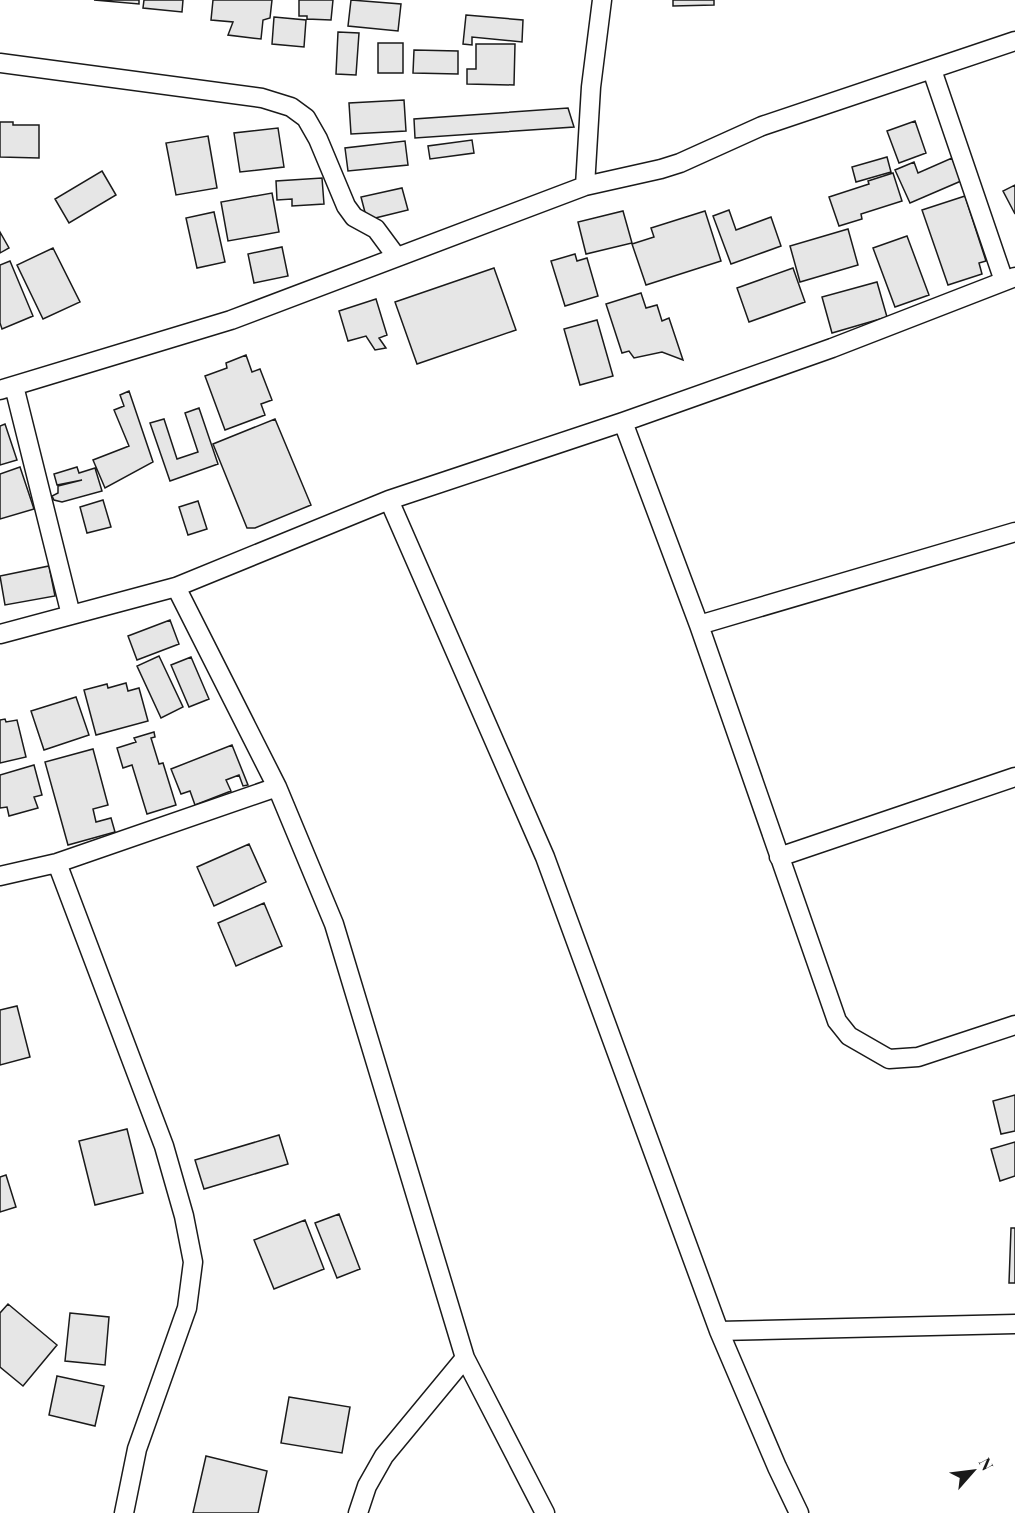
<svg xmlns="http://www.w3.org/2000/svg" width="1015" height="1513" font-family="'Playfair Display',serif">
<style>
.building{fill:#e6e6e6;stroke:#1a1a1a;stroke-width:1.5}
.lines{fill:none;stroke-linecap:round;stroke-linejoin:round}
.minor-casing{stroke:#1a1a1a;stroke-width:21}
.minor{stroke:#fff;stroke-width:18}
</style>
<rect width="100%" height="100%" fill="#fff"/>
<path class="building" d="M 94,0 L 139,0 L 139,4 Z
M 144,0 L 183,0 L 182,12 L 143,8 Z
M 213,0 L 272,0 L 270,18 L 263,20 L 261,39 L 228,35 L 233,22 L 211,20 Z
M 299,0 L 333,0 L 331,20 L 307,19 L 307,16 L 299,16 Z
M 351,0 L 401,4 L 398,31 L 348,26 Z
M 673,0 L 714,0 L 714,5 L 673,6 Z
M 466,15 L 523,20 L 522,42 L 472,37 L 472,45 L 463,44 Z
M 274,17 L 306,20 L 304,47 L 272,44 Z
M 338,32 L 359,33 L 356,75 L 336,74 Z
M 378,43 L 403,43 L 403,73 L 378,73 Z
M 476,44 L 515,44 L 514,85 L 467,84 L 467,69 L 476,69 Z
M 414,50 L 458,51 L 458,74 L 413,73 Z
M 404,100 L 406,131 L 351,134 L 349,103 Z
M 568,108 L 574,127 L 415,138 L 414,119 Z
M 915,121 L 926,153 L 899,163 L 887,131 Z
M 0,122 L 13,122 L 13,125 L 39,125 L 39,158 L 0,157 Z
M 278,128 L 284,167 L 240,172 L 234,133 Z
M 208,136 L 217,188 L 176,195 L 166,143 Z
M 472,140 L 474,153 L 430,159 L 428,146 Z
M 405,141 L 408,165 L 348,171 L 345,148 Z
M 887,157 L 891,172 L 856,182 L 852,167 Z
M 952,158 L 961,181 L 910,203 L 895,170 L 914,162 L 918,173 Z
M 102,171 L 116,195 L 69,223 L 55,199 Z
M 893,173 L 902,201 L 861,214 L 862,219 L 839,226 L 829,197 L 869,184 L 868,181 Z
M 322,178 L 324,204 L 292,206 L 292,199 L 277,200 L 276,181 Z
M 1015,185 L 1015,214 L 1003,191 Z
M 402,188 L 408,210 L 367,220 L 361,197 Z
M 272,193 L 279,232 L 228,241 L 221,202 Z
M 965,196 L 986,261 L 979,263 L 982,274 L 948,285 L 922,210 Z
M 729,210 L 736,230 L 771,217 L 781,246 L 731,264 L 713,216 Z
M 623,211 L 632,243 L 586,254 L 578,222 Z
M 705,211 L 721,261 L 646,285 L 632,244 L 654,237 L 651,228 Z
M 214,212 L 225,262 L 197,268 L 186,218 Z
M 848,229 L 858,265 L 800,282 L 790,246 Z
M 0,232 L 9,248 L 0,253 Z
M 907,236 L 929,295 L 895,307 L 873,248 Z
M 282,247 L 288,276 L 254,283 L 248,254 Z
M 53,248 L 80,302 L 43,319 L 17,265 Z
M 575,254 L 577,261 L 587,258 L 598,296 L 565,306 L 551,261 Z
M 10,261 L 33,316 L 2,329 L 0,323 L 0,265 Z
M 494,268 L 516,330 L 417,364 L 395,302 Z
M 793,268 L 805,302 L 749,322 L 737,288 Z
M 877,282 L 887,317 L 832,333 L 822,297 Z
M 641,293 L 646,308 L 657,305 L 662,321 L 669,318 L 683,360 L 662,352 L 634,358 L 629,351 L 622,353 L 606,304 Z
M 376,299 L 387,335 L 379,338 L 386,348 L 375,350 L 366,336 L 348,341 L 339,311 Z
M 597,320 L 613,376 L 580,385 L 564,329 Z
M 246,355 L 252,372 L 260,369 L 272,400 L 261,404 L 265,415 L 225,430 L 205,376 L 227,368 L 226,363 Z
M 129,391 L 153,462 L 105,488 L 93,460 L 129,446 L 114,410 L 124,406 L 120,395 Z
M 199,408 L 218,464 L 170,481 L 150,423 L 164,419 L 177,459 L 198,452 L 185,413 Z
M 275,419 L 311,505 L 255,528 L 247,528 L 213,444 Z
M 5,424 L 17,460 L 0,465 L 0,426 Z
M 20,467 L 34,509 L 0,519 L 0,474 Z
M 77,467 L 79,473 L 95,468 L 102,491 L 62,502 L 54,500 L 52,496 L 58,493 L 58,486 L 82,480 L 57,485 L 54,474 Z
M 103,500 L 111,527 L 87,533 L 80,507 Z
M 198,501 L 207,529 L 188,535 L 179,507 Z
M 49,566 L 55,596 L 5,605 L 0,576 Z
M 170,620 L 179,644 L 137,660 L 128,636 Z
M 159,656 L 183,707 L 161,718 L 137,666 Z
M 191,657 L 209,699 L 189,707 L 171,665 Z
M 126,683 L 128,691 L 139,688 L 148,721 L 96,735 L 84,690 L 107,684 L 108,688 Z
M 76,697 L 89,735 L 44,750 L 31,711 Z
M 5,719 L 6,722 L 17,720 L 26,757 L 0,763 L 0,720 Z
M 154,732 L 155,737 L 151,738 L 159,764 L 163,763 L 176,805 L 147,814 L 132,765 L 123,768 L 117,748 L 136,742 L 134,738 Z
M 232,745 L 248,785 L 243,786 L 239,775 L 226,780 L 231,791 L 195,805 L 190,791 L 181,794 L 171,769 Z
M 93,749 L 108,805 L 93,809 L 96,822 L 111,818 L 115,832 L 68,845 L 45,762 Z
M 34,765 L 42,795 L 34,797 L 38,808 L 9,816 L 7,807 L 0,808 L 0,775 Z
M 249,844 L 266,882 L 214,906 L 197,867 Z
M 264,903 L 282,946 L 236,966 L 218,923 Z
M 17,1006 L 30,1057 L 0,1065 L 0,1010 Z
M 1015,1095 L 1015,1131 L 1001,1134 L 993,1101 Z
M 127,1129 L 143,1193 L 95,1205 L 79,1141 Z
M 279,1135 L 288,1164 L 204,1189 L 195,1160 Z
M 1015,1142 L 1015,1176 L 1000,1181 L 991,1149 Z
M 6,1175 L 16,1207 L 0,1212 L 0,1177 Z
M 339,1214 L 360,1269 L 337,1278 L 315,1223 Z
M 305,1220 L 324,1269 L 274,1289 L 254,1240 Z
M 1011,1228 L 1015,1228 L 1015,1283 L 1009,1283 Z
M 8,1304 L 57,1345 L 23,1386 L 0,1367 L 0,1313 Z
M 70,1313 L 109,1317 L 105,1365 L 65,1361 Z
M 57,1376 L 104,1386 L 95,1426 L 49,1415 Z
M 289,1397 L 350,1407 L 342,1453 L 281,1443 Z
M 206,1456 L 267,1471 L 258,1513 L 193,1513 Z"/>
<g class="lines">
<defs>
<path id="minor" d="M 0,63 L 262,98 L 291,107 L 306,118 L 318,139 L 346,206 L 354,217 L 376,229 L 396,256
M 932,70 L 1004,281
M 585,186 L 591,87 L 602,0
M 14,386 L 71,615
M 0,390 L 231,320 L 585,186 L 661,169 L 680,163 L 762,126 L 1015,41
M 623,422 L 699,625 L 837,1021 L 849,1036 L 889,1059 L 918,1057 L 1015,1025
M 389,500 L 545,857 L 719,1331 L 777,1467 L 799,1513
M 176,587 L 277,787 L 334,924 L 465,1358 L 545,1513
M 699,625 L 1015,532
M 0,634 L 176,587 L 389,500 L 623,422 L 832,348 L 1015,277
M 779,857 L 1015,777
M 57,863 L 164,1146 L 184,1216 L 193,1262 L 187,1308 L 137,1449 L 124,1513
M 0,876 L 57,863 L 277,787
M 719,1331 L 1015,1324
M 358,1513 L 367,1486 L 384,1456 L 465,1358"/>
</defs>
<use href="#minor" class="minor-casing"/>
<use href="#minor" class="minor"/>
</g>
<g transform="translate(973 1471) rotate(62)" stroke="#ffffff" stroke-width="4.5" paint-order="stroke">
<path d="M0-4.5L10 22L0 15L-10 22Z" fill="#1a1a1a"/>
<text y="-9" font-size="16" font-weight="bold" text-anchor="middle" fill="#1a1a1a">N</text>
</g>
</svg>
